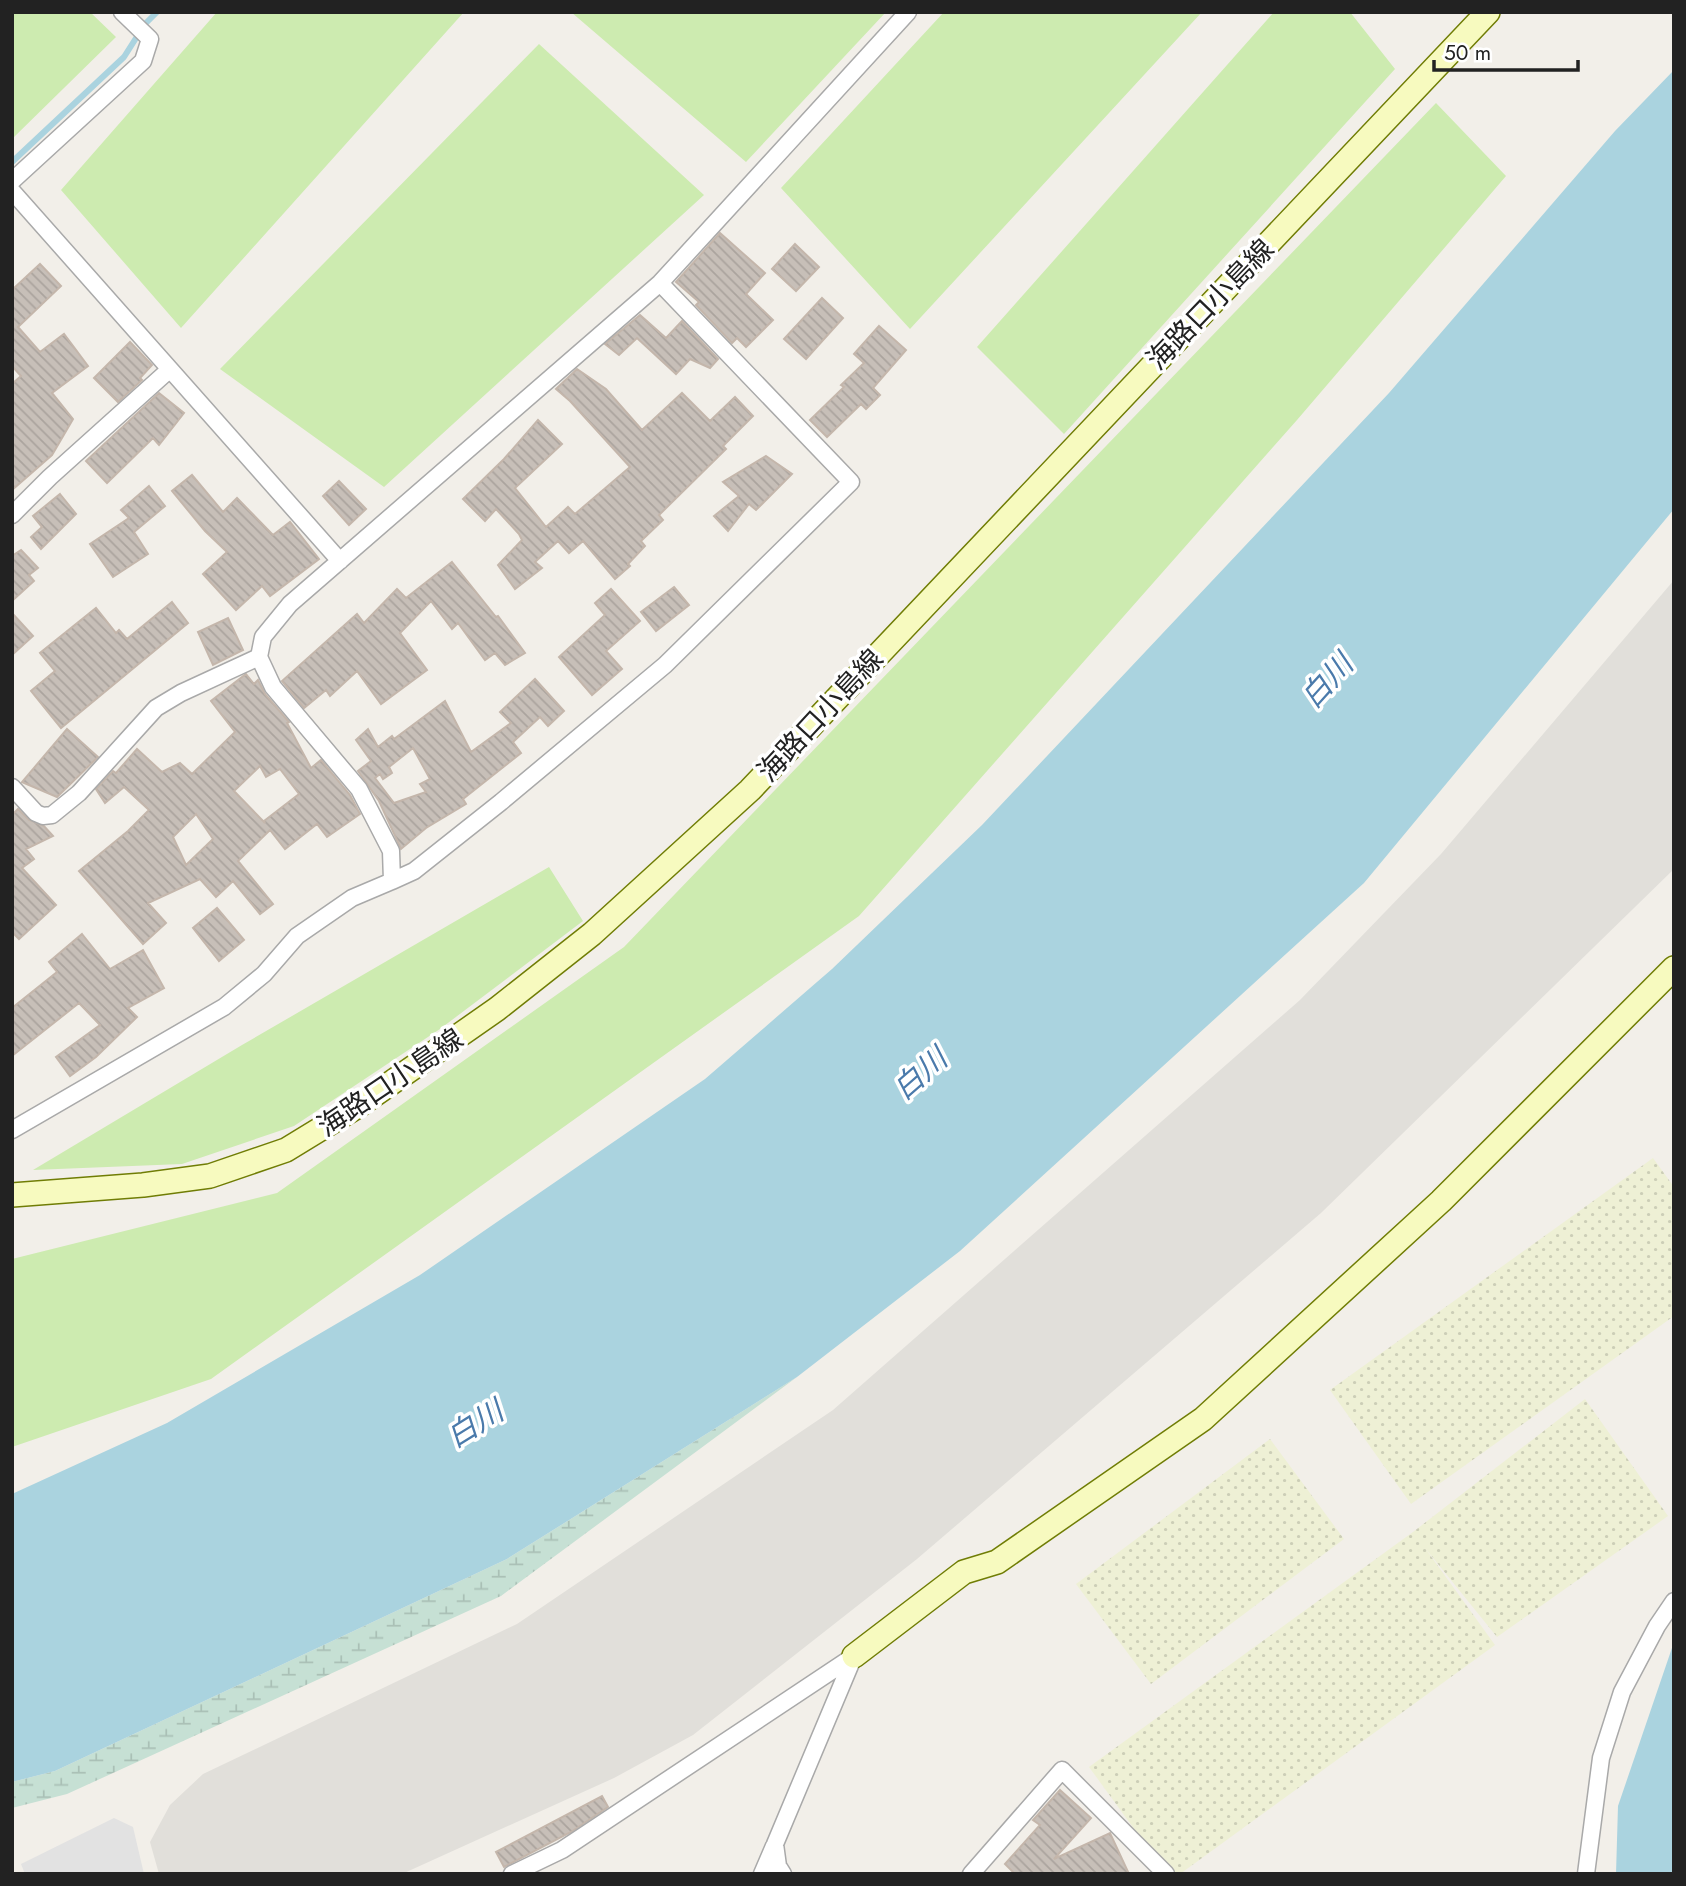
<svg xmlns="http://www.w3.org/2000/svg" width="1686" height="1886" font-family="Jost,'Noto Sans JP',sans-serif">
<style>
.airport{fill:#e1dfda}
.farmland{fill:url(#farmland-dots)}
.grass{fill:#cdebb0}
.wetland{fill:url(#wetland-marsh)}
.parking{fill:#e2e2e2}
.water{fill:#aad3df}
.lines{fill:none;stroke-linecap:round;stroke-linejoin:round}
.stream{stroke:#aad3df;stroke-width:6}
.building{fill:url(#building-back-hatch);stroke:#c4b6ab;stroke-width:2;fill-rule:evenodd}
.street-casing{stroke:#a9a9a9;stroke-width:19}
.secondary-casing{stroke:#707d05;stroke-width:26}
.street{stroke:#fff;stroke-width:16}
.secondary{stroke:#f7fabf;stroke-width:23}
.labels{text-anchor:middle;stroke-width:7;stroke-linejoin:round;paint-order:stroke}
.street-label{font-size:28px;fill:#222;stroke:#fff}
.water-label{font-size:30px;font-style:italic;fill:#4a7aab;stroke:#fff}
</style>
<defs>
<pattern id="farmland-dots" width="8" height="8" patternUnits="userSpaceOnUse" patternTransform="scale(1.75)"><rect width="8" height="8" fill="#eef0d5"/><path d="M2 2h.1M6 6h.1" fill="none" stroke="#ccceb7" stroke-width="1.8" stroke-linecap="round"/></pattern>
<pattern id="wetland-marsh" width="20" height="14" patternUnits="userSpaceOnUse" patternTransform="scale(1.75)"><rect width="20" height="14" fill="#c6e0d4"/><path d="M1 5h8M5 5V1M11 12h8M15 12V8" fill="none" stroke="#aac0b6"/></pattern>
<pattern id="building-back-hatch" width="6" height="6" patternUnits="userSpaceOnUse" patternTransform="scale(1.75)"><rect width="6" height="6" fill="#c7bfb8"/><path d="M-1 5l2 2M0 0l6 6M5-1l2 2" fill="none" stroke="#aba49e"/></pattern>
</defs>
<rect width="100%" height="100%" fill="#f2efe9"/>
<path class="airport" d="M 1674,580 L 1674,869 L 1321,1213 L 917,1559 L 693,1735 L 614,1778 L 402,1874 L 159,1874 L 150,1842 L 170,1805 L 203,1774 L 517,1624 L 833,1410 L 1300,1000 L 1441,854 Z"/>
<path class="farmland" d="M 1653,1158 L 1674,1187 L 1674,1316 L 1411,1504 L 1330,1390 Z
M 1585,1399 L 1668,1516 L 1497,1637 L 1425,1548 L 1495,1645 L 1180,1874 L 1167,1874 L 1089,1767 L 1413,1532 Z
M 1270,1439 L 1344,1539 L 1151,1684 L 1076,1584 Z"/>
<path class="grass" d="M 12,12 L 90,12 L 116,37 L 12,139 Z
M 217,12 L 464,12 L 181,328 L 61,190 Z
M 571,12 L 886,12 L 746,162 Z
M 944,12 L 1202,12 L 910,329 L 781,188 Z
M 1274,12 L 1350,12 L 1395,69 L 1064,434 L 977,347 Z
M 539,44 L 704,195 L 384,487 L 220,369 Z
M 1436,103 L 1506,176 L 1297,420 L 859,916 L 211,1379 L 12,1447 L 12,1259 L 277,1193 L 624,947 Z
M 549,867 L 583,921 L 440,1029 L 294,1126 L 182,1164 L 33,1170 L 242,1045 Z"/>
<path class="wetland" d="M 797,1377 L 501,1596 L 67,1794 L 12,1808 L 12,1782 L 55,1771 L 507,1559 Z"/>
<path class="parking" d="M 114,1818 L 133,1827 L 144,1874 L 25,1874 L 21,1864 Z"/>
<path class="water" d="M 1674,70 L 1674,509 L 1364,883 L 960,1251 L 797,1377 L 507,1559 L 55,1771 L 12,1782 L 12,1494 L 167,1423 L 420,1275 L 705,1079 L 832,969 L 982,825 L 1389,393 L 1615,131 Z
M 1674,1642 L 1674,1874 L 1616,1874 L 1618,1806 Z"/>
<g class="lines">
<path class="stream" d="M 12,162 L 124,57 L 145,24 L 157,12"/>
</g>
<path class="building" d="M 720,233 L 765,273 L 746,294 L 773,320 L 746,347 L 737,338 L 732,343 L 696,305 L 699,302 L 676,282 Z
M 795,244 L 819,267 L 796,291 L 772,269 Z
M 40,264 L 61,286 L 18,327 L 40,352 L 64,334 L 88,366 L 52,393 L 73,419 L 52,455 L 12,490 L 12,384 L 21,376 L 12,366 L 12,290 Z
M 822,298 L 843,318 L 806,359 L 784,339 Z
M 640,315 L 666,338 L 682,321 L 718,359 L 710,368 L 690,359 L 676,374 L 637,338 L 619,355 L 605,344 Z
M 879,326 L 906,350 L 873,388 L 880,395 L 866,409 L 861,404 L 827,437 L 810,420 L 844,387 L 841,385 L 864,363 L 854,354 Z
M 130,342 L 152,365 L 140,378 L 142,380 L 118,402 L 94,378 Z
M 577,369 L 606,389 L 642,430 L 682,393 L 710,421 L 735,397 L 753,416 L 723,446 L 726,449 L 659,515 L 663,520 L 641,541 L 645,546 L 628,564 L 630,566 L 615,579 L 583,541 L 569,553 L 558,541 L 535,562 L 542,568 L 515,589 L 498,565 L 522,540 L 519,534 L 496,509 L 485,521 L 463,499 L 504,459 L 538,420 L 562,444 L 515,488 L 546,527 L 568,507 L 575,514 L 630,467 L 570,401 L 556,389 Z
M 159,393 L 184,413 L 159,445 L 153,438 L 107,483 L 86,461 Z
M 766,456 L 792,474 L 756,510 L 749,504 L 728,531 L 714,516 L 739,496 L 723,482 Z
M 192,475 L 223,512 L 237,498 L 273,535 L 290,522 L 319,559 L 270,596 L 262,586 L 236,610 L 203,574 L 227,552 L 205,531 L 172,491 Z
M 339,481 L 366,509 L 349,525 L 323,496 Z
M 149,486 L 165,506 L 134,532 L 148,554 L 113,577 L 90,544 L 129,518 L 121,510 Z
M 60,494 L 76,514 L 41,549 L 31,537 L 42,527 L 33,516 Z
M 21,550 L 38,568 L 29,575 L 34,581 L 12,601 L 12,556 Z
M 452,562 L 496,617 L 498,616 L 525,653 L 505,665 L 495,653 L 485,660 L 458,623 L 452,629 L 431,601 L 400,633 L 427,670 L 381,704 L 357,671 L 330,696 L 326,690 L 304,708 L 282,681 L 357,614 L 364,623 L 397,589 L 406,598 Z
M 674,587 L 689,605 L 656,631 L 641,612 Z
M 611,589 L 640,621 L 606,651 L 622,669 L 592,695 L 559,657 L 605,615 L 595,603 Z
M 172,602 L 188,623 L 61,728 L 31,691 L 55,671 L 40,653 L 96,608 L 116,633 L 119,630 L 127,639 Z
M 12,613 L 33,636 L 12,655 Z
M 228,618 L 243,650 L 213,665 L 198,632 Z
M 246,674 L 254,684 L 258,680 L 265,694 L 289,722 L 287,723 L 311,768 L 321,760 L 350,795 L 360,814 L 327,837 L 317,824 L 285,849 L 270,830 L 238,861 L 273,904 L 260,914 L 233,881 L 216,897 L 200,879 L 148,903 L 166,923 L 143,944 L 79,871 L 128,831 L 149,810 L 124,787 L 105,803 L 96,789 L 113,771 L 116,773 L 137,749 L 162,772 L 180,763 L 192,774 L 235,732 L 211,701 ZM 260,766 L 266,777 L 280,769 L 299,794 L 264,821 L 265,823 L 234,791 ZM 196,814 L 213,839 L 186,865 L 173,837 Z
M 535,679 L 564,711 L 548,726 L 540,717 L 513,742 L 521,753 L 463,799 L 466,804 L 426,828 L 401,849 L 379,801 L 358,771 L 371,761 L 356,740 L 368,729 L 378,747 L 392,736 L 394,739 L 445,701 L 471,752 L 511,723 L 500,712 ZM 413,748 L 430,779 L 420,784 L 426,792 L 394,803 L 375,778 L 380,774 L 383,779 L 392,773 L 389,767 Z
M 67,729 L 98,757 L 57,797 L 22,782 Z
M 18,809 L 29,820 L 44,826 L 53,836 L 26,849 L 34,859 L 22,868 L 56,905 L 19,939 L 12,932 L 12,815 Z
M 217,908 L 244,940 L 219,961 L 193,928 Z
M 82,934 L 110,969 L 143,950 L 164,988 L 128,1008 L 137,1017 L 96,1057 L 70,1076 L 56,1057 L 100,1025 L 79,1003 L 12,1056 L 12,1008 L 57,972 L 49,962 Z
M 1060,1790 L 1091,1818 L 1054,1859 L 1110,1833 L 1129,1874 L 1015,1874 L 1005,1864 L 1040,1825 L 1033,1820 Z
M 602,1796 L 608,1807 L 571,1832 L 504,1867 L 496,1852 Z"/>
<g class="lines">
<defs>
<path id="street" d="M 12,181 L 143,61 L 150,39 L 122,12
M 12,191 L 340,561
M 12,515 L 50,477 L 169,370
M 12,787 L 36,813 L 43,816 L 52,815 L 79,793 L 156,708 L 181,693 L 259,657
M 392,881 L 414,871 L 501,802 L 665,665 L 851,482 L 660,283
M 12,1130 L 224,1007 L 264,974 L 297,936 L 352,898 L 392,881 L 391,851 L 359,789 L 273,687 L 259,657 L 263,637 L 290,604 L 660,283 L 908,12
M 512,1874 L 562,1850 L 854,1656
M 762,1874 L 774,1846
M 783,1874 L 778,1866 L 775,1844 L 854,1656
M 971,1874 L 1062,1770 L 1166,1874
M 1586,1874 L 1601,1758 L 1622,1692 L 1657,1626 L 1674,1601"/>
<path id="secondary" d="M 12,1195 L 143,1185 L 210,1176 L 286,1150 L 358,1106 L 497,1009 L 592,934 L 750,790 L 1488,12
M 854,1656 L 964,1572 L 997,1562 L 1203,1419 L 1441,1201 L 1674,968"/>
</defs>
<use href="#street" class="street-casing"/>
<use href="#secondary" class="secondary-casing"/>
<use href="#street" class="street"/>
<use href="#secondary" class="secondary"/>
</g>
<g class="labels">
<g class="street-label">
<text transform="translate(1210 304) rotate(-46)" y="10">海路口小島線</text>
<text transform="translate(820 715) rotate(-47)" y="10">海路口小島線</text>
<text transform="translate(390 1082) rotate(-34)" y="10">海路口小島線</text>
</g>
<g class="water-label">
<text transform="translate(1327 681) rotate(-48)" y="10">白川</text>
<text transform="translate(920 1074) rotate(-41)" y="10">白川</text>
<text transform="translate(475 1424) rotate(-32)" y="10">白川</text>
</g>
</g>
<rect width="1686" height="1886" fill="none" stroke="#222222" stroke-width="28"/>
<path d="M1434 60v10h144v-10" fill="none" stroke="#222222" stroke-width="3.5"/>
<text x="1444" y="60" font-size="21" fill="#222222" stroke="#ffffff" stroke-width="5" paint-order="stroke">50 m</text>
</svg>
